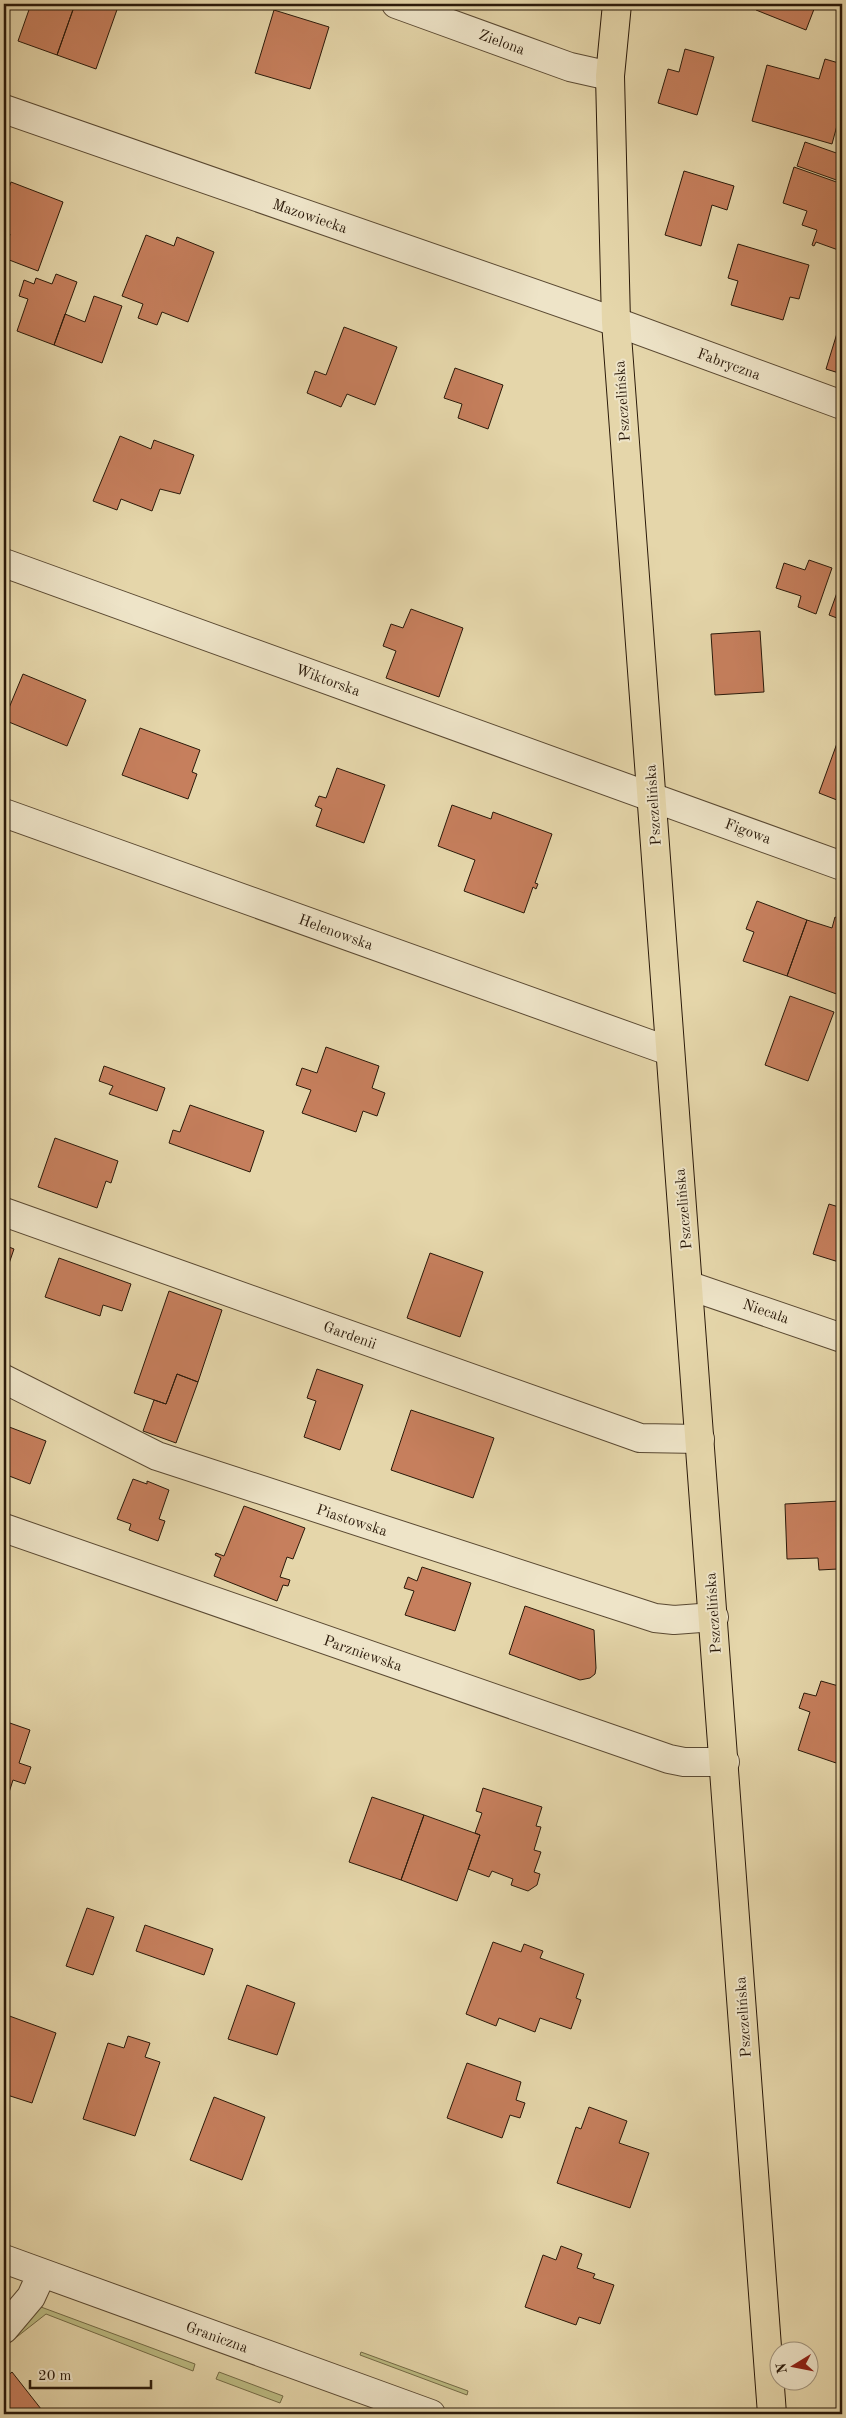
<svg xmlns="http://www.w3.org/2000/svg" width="846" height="2418" font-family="'Old Standard TT',serif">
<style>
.green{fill:#bcbc83;stroke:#746b46}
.building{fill:#c67f5d;stroke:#2b1a0a}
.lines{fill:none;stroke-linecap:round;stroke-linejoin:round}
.minor-casing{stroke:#5a4932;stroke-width:30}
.major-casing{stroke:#2b1a0a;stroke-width:30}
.minor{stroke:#eee4c8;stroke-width:28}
.major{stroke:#e5d6aa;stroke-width:28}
.labels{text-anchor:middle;stroke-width:4;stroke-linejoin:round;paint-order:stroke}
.street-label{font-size:15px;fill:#2b1a0a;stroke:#eee4c8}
</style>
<rect width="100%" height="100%" fill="#e5d6aa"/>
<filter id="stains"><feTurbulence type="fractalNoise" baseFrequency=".004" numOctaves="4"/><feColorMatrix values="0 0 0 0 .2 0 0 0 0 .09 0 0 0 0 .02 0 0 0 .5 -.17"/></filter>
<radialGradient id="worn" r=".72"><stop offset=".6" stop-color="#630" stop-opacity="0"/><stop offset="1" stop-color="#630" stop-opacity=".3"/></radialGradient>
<path class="green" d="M 41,2307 L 195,2364 L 193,2371 L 46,2314 L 4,2347 L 4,2342 Z
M 361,2352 L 468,2391 L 467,2395 L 360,2355 Z
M 219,2372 L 283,2396 L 280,2403 L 216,2379 Z"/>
<path class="building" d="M 31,4 L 75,4 L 57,55 L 18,41 Z
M 75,4 L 119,4 L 96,69 L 57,55 Z
M 759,4 L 816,4 L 806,30 L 756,10 Z
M 274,10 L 329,27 L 310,89 L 255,73 Z
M 685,49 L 714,57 L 697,115 L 658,103 L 668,69 L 679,72 Z
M 825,59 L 842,64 L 842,107 L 832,144 L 752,121 L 767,65 L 819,79 Z
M 805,142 L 842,155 L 842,182 L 797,166 Z
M 794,167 L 842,184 L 842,254 L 839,254 L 841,251 L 816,242 L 814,246 L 812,245 L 817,230 L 802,225 L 807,211 L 783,203 Z
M 684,171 L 734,186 L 727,210 L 712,205 L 701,246 L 665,235 Z
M 11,182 L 63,202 L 38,271 L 4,258 L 10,234 L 4,232 L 4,202 Z
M 146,235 L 174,246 L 177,237 L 214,252 L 188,322 L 162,312 L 157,325 L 138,318 L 143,304 L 122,296 Z
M 738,244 L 809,265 L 799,299 L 790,297 L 783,320 L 731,305 L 738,281 L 728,278 Z
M 56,274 L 77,282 L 54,345 L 17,331 L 28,299 L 19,296 L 24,280 L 34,284 L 36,278 L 52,284 Z
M 94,296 L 122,306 L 102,363 L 54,345 L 65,314 L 85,322 Z
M 842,317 L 842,374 L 826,369 Z
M 344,327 L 397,347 L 375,405 L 347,394 L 341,407 L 307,393 L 315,371 L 326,375 Z
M 455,368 L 503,385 L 488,429 L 458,418 L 462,404 L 444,398 Z
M 120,436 L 151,449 L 154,440 L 194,455 L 180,494 L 160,489 L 152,511 L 121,499 L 117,510 L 93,501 Z
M 809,560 L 832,568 L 816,614 L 798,607 L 801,596 L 776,588 L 784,563 L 805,570 Z
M 839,587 L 842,588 L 842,620 L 829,615 Z
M 411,609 L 463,628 L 439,697 L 386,678 L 396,651 L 383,646 L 391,624 L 403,628 Z
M 760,631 L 764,692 L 715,695 L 711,634 Z
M 23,674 L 86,700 L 67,746 L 4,720 Z
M 140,728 L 200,750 L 192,772 L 197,774 L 188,799 L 122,775 Z
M 840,735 L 842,736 L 842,802 L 819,793 Z
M 337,768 L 385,785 L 364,843 L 316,826 L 322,809 L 315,806 L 319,796 L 326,798 Z
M 452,805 L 491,819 L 493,812 L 552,834 L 535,883 L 538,884 L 536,889 L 533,887 L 524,913 L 464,891 L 475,860 L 438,846 Z
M 757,901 L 807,920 L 787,976 L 743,961 L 754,932 L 746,929 Z
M 835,917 L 842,920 L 842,996 L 787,976 L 807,920 L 832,928 Z
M 790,996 L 834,1012 L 808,1081 L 765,1065 Z
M 326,1047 L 379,1066 L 372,1088 L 385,1093 L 377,1116 L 363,1111 L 356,1132 L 302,1113 L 311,1090 L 296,1085 L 302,1068 L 317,1073 Z
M 104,1066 L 165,1088 L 157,1111 L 109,1094 L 113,1086 L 99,1081 Z
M 190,1105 L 264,1131 L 250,1172 L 169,1143 L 173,1130 L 180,1132 Z
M 55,1138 L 118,1161 L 111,1183 L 106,1181 L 97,1208 L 38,1187 Z
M 829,1204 L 842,1208 L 842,1263 L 813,1254 Z
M 4,1245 L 14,1249 L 4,1278 Z
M 430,1253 L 483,1272 L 460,1337 L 407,1318 Z
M 59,1258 L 131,1284 L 122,1311 L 103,1305 L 100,1316 L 45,1297 Z
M 169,1291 L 222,1310 L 198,1382 L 177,1374 L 166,1404 L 134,1393 Z
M 317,1369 L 363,1385 L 340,1450 L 304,1437 L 316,1401 L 307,1398 Z
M 177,1374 L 198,1382 L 176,1443 L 143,1431 L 154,1400 L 166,1404 Z
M 411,1410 L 494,1438 L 473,1498 L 391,1470 Z
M 4,1425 L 46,1441 L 30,1484 L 4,1474 Z
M 133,1479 L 147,1484 L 147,1481 L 169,1490 L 159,1519 L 165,1521 L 158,1541 L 129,1530 L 131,1524 L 117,1519 Z
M 840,1501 L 842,1557 L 837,1557 L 838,1569 L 819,1570 L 818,1558 L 787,1559 L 785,1504 Z
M 244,1506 L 305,1528 L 293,1559 L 287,1557 L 280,1577 L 290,1580 L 288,1586 L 283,1585 L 277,1601 L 214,1576 L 221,1558 L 215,1555 L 216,1553 L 224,1556 Z
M 422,1567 L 471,1583 L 455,1631 L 405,1615 L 414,1591 L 404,1588 L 408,1577 L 417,1581 Z
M 525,1606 L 594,1630 L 596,1668 L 595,1674 L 590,1678 L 580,1680 L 509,1654 Z
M 821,1681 L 842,1687 L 842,1765 L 798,1750 L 810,1712 L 799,1708 L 804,1693 L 816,1696 Z
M 4,1721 L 30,1730 L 19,1763 L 31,1767 L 25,1784 L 13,1780 L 4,1808 Z
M 483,1788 L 542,1807 L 536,1826 L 541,1827 L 534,1850 L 541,1852 L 534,1872 L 540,1874 L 537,1885 L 528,1891 L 511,1885 L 513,1879 L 492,1871 L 489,1877 L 468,1869 L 480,1835 L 475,1833 L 482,1813 L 476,1811 Z
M 372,1797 L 424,1815 L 401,1880 L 349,1862 Z
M 424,1815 L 480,1835 L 457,1901 L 401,1880 Z
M 87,1908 L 114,1917 L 93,1975 L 66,1966 Z
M 145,1925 L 213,1949 L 204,1975 L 136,1951 Z
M 493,1942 L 521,1952 L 524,1944 L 543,1951 L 540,1958 L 584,1974 L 576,1998 L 581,2000 L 571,2029 L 540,2018 L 535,2032 L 499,2018 L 496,2026 L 466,2014 Z
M 247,1985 L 295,2003 L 277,2055 L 228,2039 Z
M 4,2014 L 56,2033 L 32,2103 L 4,2094 Z
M 128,2036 L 150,2043 L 145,2057 L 160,2062 L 135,2136 L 83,2119 L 108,2043 L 124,2048 Z
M 467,2063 L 521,2082 L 516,2100 L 525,2103 L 520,2118 L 510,2115 L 502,2138 L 447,2118 Z
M 214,2097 L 265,2117 L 242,2180 L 190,2160 Z
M 589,2107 L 627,2121 L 619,2143 L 649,2153 L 630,2208 L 557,2183 L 576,2127 L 581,2129 Z
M 561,2246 L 582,2254 L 577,2268 L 595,2274 L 593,2278 L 614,2285 L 600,2324 L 579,2317 L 576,2325 L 525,2307 L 543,2255 L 556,2260 Z
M 12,2372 L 45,2414 L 4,2414 L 4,2379 Z"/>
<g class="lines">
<defs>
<path id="minor" d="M 396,4 L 570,67 L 610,76
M 4,109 L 616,322 L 842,405
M 4,563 L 842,866
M 4,813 L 669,1051
M 4,1212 L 640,1438 L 700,1439
M 690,1286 L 842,1338
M 4,1379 L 157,1456 L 655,1618 L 674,1620 L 714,1617
M 4,1528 L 669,1759 L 684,1762 L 725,1762
M 4,2259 L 431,2414
M 4,2329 L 31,2297 L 42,2273"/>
<path id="major" d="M 617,4 L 610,76 L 616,322 L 772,2414"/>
</defs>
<use href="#minor" class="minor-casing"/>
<use href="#major" class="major-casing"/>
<use href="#minor" class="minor"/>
<use href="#major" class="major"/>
</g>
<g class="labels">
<g class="street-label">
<text transform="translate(502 42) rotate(20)" y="5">Zielona</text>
<text transform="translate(310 216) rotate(19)" y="5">Mazowiecka</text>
<text transform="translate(729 364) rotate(20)" y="5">Fabryczna</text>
<text transform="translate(622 401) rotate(-94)" y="5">Pszczelińska</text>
<text transform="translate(328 680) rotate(20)" y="5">Wiktorska</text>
<text transform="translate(653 805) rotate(-94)" y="5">Pszczelińska</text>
<text transform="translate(748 831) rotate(20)" y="5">Figowa</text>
<text transform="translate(336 932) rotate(20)" y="5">Helenowska</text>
<text transform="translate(683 1209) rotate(-95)" y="5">Pszczelińska</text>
<text transform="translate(766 1311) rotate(19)" y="5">Niecała</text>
<text transform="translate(350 1335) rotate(20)" y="5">Gardenii</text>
<text transform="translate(352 1520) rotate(18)" y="5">Piastowska</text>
<text transform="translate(713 1613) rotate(-94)" y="5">Pszczelińska</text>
<text transform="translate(363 1653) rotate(19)" y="5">Parzniewska</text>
<text transform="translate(743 2017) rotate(-94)" y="5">Pszczelińska</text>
<text transform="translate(217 2337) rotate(20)" y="5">Graniczna</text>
</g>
</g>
<rect width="846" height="2418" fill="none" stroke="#e5d6aa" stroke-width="20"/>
<rect x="5" y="5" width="836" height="2408" fill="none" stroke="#2b1a0a" stroke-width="2.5"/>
<rect x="10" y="10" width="826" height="2398" fill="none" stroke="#2b1a0a"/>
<g transform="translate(794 2366) rotate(260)"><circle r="24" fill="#eee4c8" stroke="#a0937c"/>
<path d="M0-4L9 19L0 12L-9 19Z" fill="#8f2418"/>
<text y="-8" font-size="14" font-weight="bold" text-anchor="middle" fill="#2b1a0a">N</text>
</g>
<path d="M30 2380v8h121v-8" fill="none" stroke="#2b1a0a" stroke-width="2.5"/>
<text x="38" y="2380" font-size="15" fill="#2b1a0a" stroke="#eee4c8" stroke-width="4" paint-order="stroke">20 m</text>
<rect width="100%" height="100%" filter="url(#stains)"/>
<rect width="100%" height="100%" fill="url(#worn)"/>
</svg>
